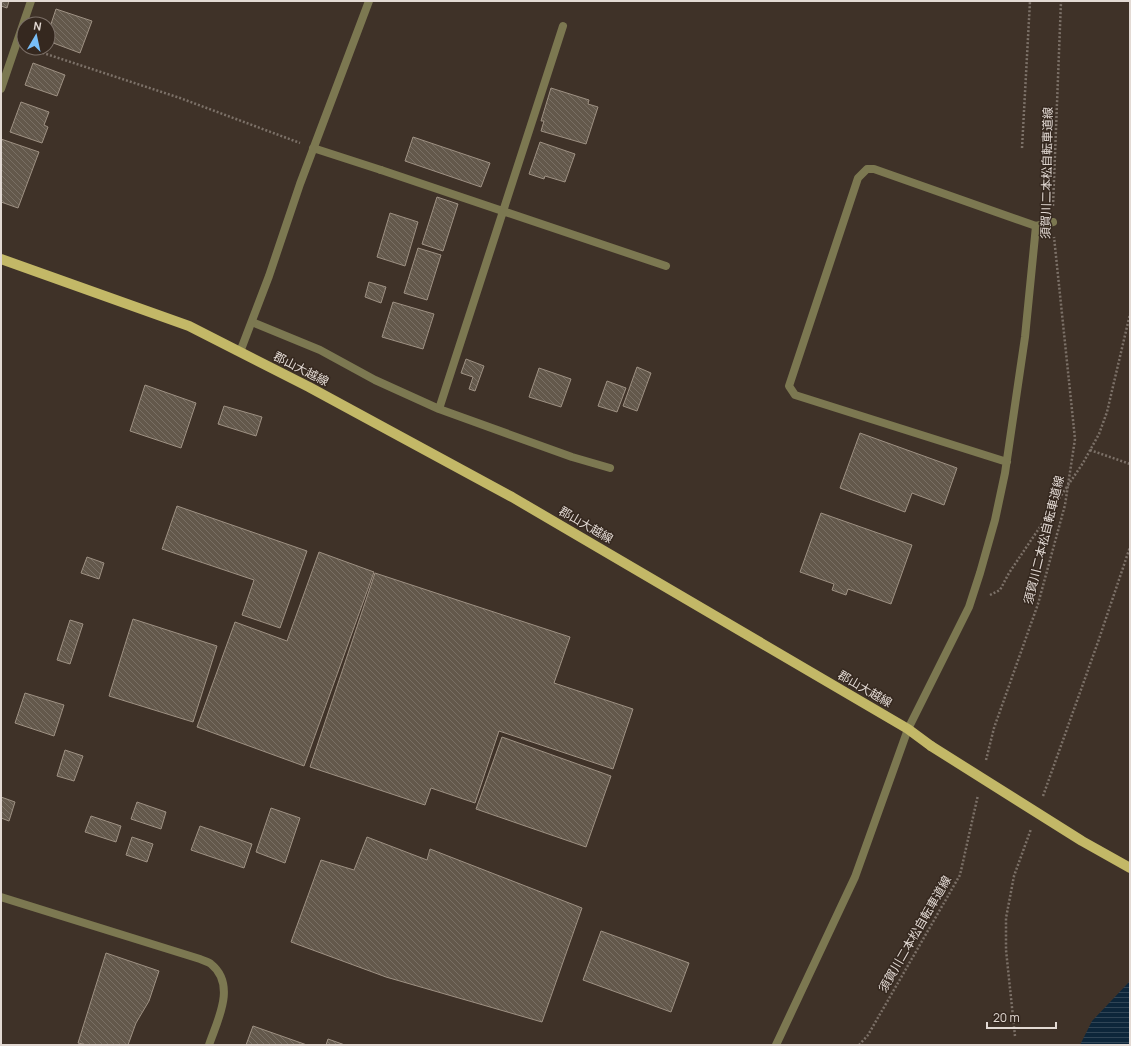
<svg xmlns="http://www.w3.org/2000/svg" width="1131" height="1046" font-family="Manrope,'Noto Sans JP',sans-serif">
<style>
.water{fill:url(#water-rules)}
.building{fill:url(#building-back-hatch);stroke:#9e9183}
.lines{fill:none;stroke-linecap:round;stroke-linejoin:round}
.path{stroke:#7c7168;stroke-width:2.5;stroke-dasharray:2 2;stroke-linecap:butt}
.service{stroke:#7c7851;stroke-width:8}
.minor{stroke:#7c7851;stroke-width:8}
.primary{stroke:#c3b867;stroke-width:10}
.primary-bridge{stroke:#c3b867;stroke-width:10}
.labels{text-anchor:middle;stroke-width:3;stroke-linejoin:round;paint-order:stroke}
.street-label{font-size:12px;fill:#e3dad4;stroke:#35281f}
</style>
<defs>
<pattern id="water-rules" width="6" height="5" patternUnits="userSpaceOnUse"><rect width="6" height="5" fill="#0d263a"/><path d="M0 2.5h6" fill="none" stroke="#304556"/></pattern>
<pattern id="building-back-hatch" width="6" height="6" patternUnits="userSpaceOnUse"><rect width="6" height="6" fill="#63584b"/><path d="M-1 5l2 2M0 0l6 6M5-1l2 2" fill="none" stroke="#796f64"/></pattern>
</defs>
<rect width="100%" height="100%" fill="#3f3228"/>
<path class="water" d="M 1130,981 L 1130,1045 L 1080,1045 L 1092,1021 Z"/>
<path class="building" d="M 1,1 L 9,1 L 7,8 L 1,6 Z
M 56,9 L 92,21 L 80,53 L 48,41 L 48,33 Z
M 33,63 L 65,75 L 57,96 L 25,85 Z
M 551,88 L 589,100 L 588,104 L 598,107 L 586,144 L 541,131 L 544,121 L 541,121 Z
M 21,102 L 49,112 L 44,125 L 48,127 L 42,143 L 10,132 Z
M 413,137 L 490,163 L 481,187 L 405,161 Z
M 1,139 L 39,152 L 18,208 L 1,202 Z
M 540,142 L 575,154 L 565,182 L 545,176 L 544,179 L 529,174 Z
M 437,197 L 458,204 L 443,251 L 422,244 Z
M 390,213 L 418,222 L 405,266 L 377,257 Z
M 418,248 L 441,255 L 427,300 L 404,293 Z
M 369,282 L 386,287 L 381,303 L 365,297 Z
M 393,302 L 434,314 L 423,349 L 382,337 Z
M 466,359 L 484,366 L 475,391 L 469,389 L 473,377 L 461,373 Z
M 637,367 L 651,373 L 637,411 L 623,406 Z
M 539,368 L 571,379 L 561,407 L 529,397 Z
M 607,381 L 626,388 L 617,412 L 598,406 Z
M 145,385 L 196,403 L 181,448 L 130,431 Z
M 224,406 L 262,417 L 256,436 L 218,424 Z
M 860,433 L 957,468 L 944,505 L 912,493 L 905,512 L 840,488 Z
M 177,506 L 307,551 L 280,628 L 242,615 L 254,580 L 162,549 Z
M 821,513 L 912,545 L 891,604 L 848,589 L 846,595 L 832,590 L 834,584 L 800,572 Z
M 319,552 L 374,572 L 304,766 L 197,727 L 235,622 L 287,641 Z
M 87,557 L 104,563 L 99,579 L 81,573 Z
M 375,573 L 570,637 L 554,683 L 633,709 L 613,769 L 499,731 L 475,803 L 431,788 L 425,805 L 310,767 Z
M 133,619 L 217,646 L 193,722 L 109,696 Z
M 70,620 L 83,624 L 70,664 L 57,660 Z
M 25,693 L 64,705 L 54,736 L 15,723 Z
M 502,737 L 611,776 L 586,847 L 476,809 Z
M 65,750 L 83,756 L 74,781 L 57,776 Z
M 1,797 L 15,802 L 9,821 L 1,818 Z
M 137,802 L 166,812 L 161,829 L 131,819 Z
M 271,808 L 300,818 L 285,863 L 256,852 Z
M 91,816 L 121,826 L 116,842 L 85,832 Z
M 200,826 L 252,844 L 244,868 L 191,850 Z
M 132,837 L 153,844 L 147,862 L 126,855 Z
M 367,837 L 427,860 L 430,849 L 582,908 L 542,1022 L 386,977 L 291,942 L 321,860 L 354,870 Z
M 601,931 L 689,963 L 671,1012 L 583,980 Z
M 106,953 L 159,971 L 149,1001 L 136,1023 L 128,1045 L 87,1045 L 78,1043 Z
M 253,1026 L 307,1045 L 246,1045 Z
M 328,1039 L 345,1045 L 326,1045 Z"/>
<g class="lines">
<path class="path" d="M 31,49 L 180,98 L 300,143
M 1022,148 L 1030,1
M 1053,206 L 1061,1
M 1090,450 L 1130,464
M 990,595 L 1000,590 L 1009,573 L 1083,463 L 1099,434 L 1107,412 L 1130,314
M 986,760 L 994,728 L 1038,604 L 1065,505 L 1075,439 L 1054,237
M 1043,796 L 1098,642 L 1130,547
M 1015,1036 L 1006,950 L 1006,918 L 1014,876 L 1031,829
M 859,1045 L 868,1035 L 960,875 L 978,795"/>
<path class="service" d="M 381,170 L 666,266
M 252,322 L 320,350 L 375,380 L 439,409 L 572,457 L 610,468
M 439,409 L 563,26"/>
<path class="minor" d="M 1,89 L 31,1
M 313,148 L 381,170
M 1036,226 L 1053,222
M 240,352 L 269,276 L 300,184 L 369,1
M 1,897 L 200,959 C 204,961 209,962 211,964 C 237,985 217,1021 209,1045
M 776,1045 L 855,877 L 908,729 L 969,607 L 980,573 L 995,520 L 1005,473 L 1025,337 L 1036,226 L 874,169 L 867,169 L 858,178 L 789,386 L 795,395 L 1007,462"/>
<path class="primary" d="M 1,259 L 189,326 L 309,387 L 512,497 L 908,729 L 931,746"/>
<path class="primary-bridge" d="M 931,746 L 1082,841 L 1130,868"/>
</g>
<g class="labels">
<g class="street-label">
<text transform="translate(1047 173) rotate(-89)" y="4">須賀川二本松自転車道線</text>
<text transform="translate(301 369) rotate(27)" y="4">郡山大越線</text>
<text transform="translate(586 525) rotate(30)" y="4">郡山大越線</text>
<text transform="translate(1044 540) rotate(-76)" y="4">須賀川二本松自転車道線</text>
<text transform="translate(865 689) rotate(30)" y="4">郡山大越線</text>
<text transform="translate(915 934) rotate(-60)" y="4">須賀川二本松自転車道線</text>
</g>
</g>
<rect width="1131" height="1046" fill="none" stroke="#e3dad4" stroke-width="4"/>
<g transform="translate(36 36) rotate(9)"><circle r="19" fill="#35281f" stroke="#7b6f67"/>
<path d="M0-3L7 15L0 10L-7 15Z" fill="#79bff8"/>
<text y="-6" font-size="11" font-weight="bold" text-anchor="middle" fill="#e3dad4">N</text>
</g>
<path d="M987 1022v6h69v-6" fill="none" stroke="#e3dad4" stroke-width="2"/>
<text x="993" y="1022" font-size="12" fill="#e3dad4" stroke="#35281f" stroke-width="3" paint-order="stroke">20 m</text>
</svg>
